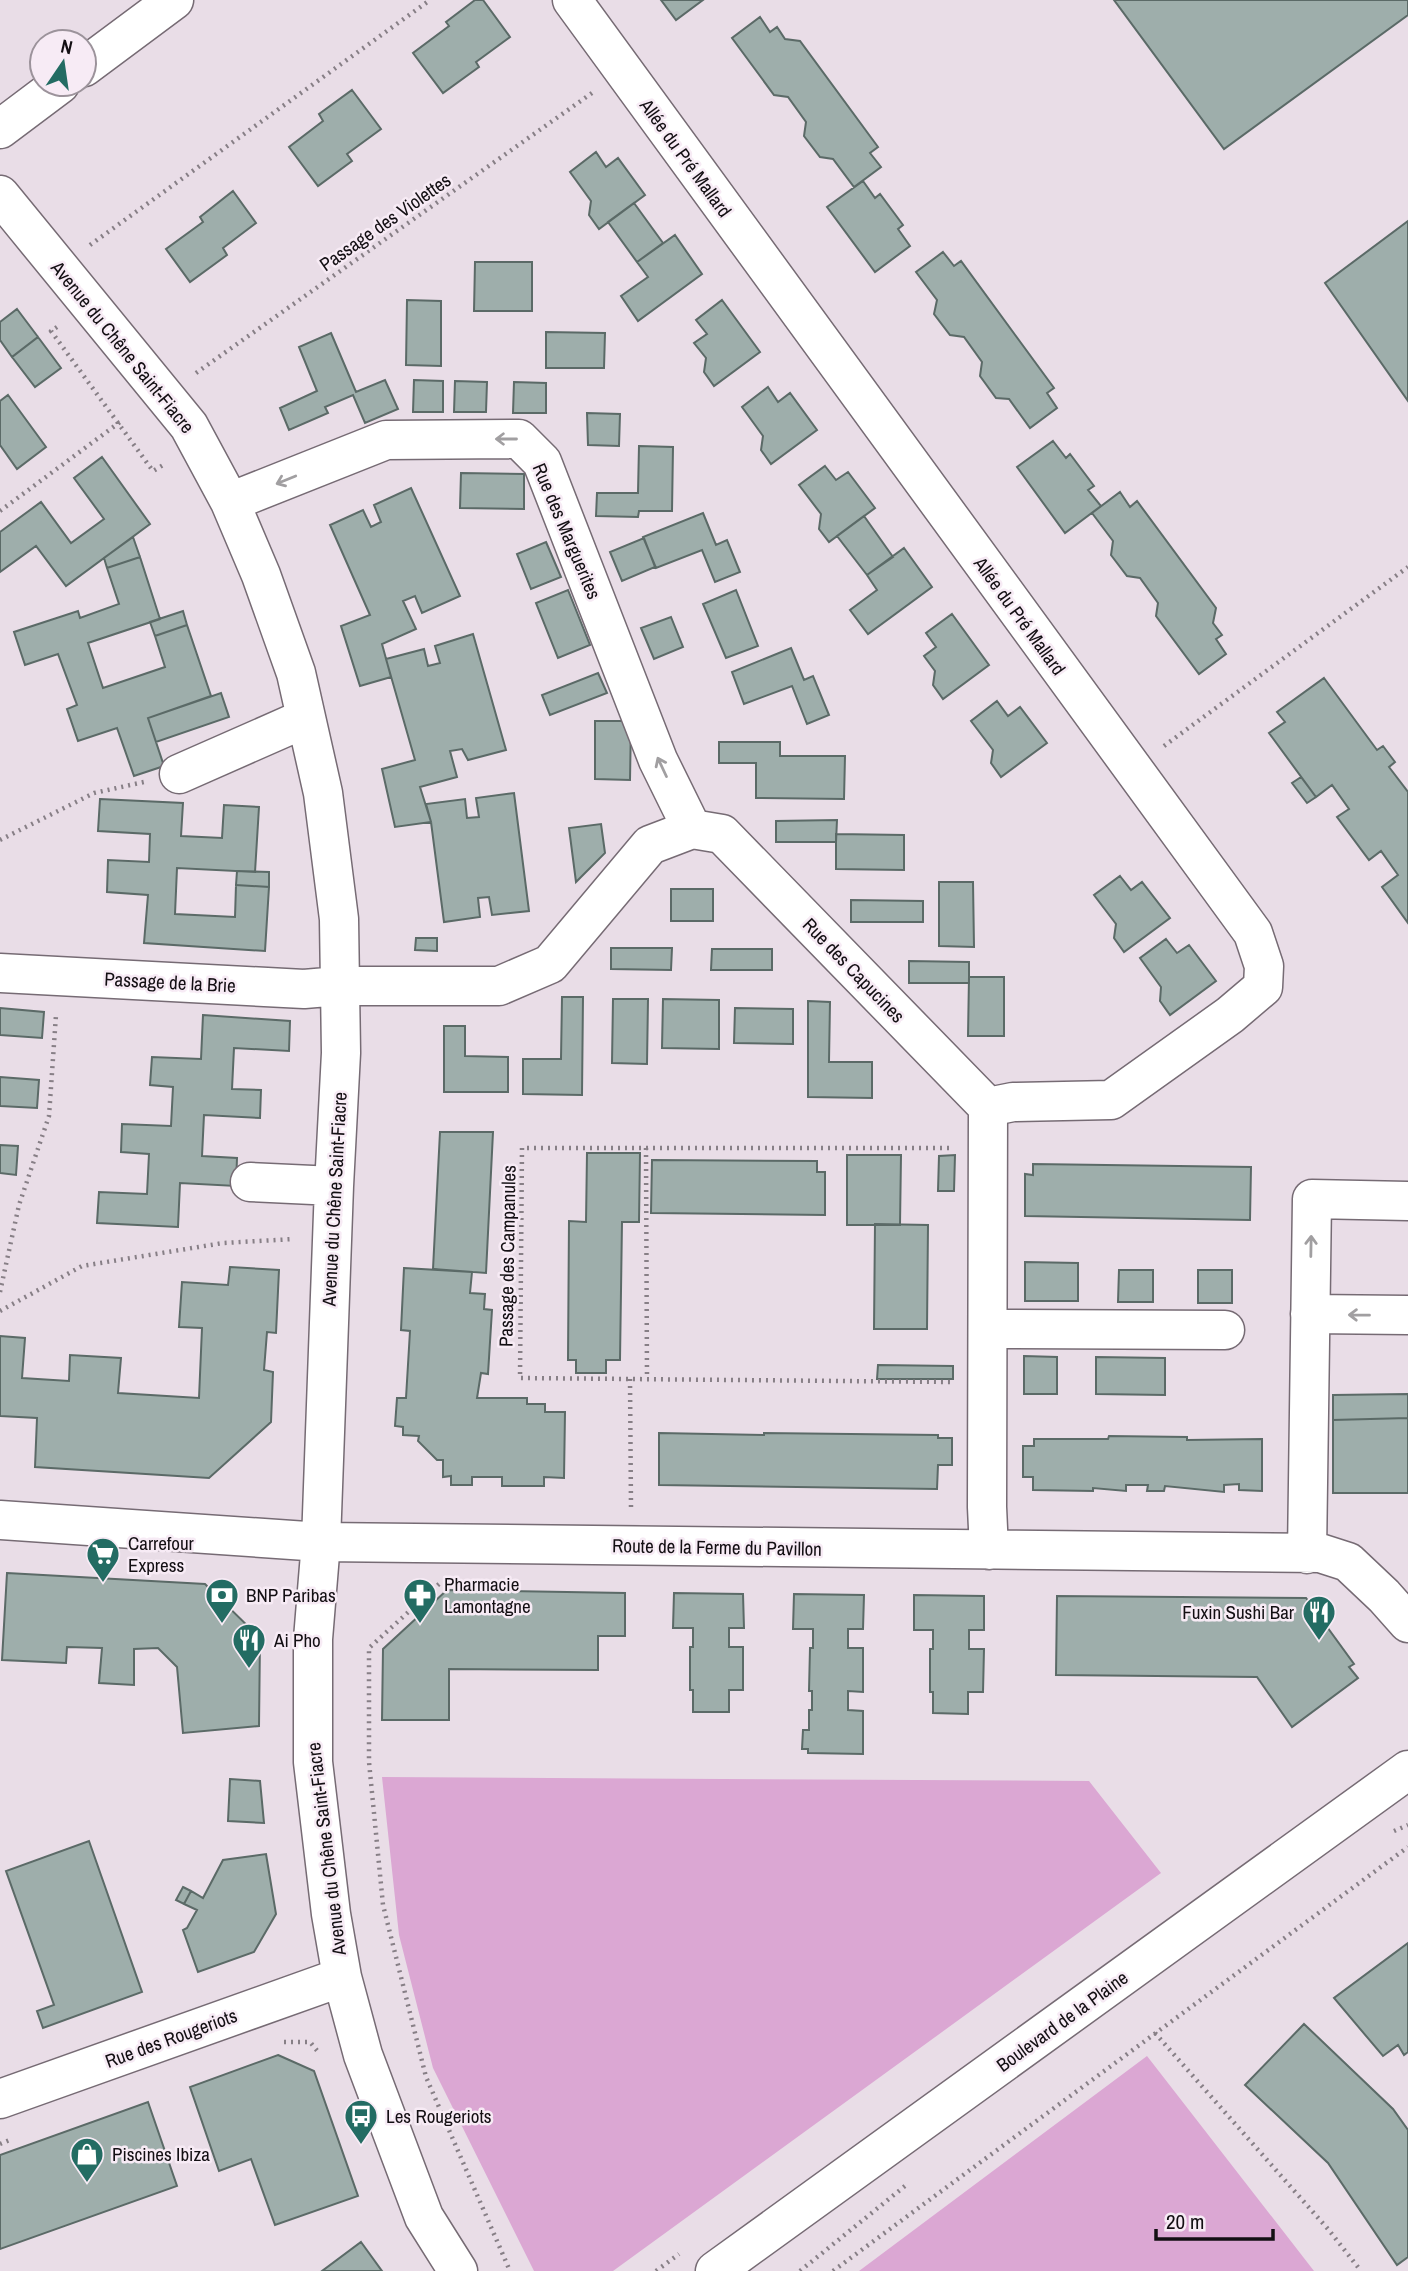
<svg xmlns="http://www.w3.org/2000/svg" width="1408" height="2271" font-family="'Archivo Narrow',sans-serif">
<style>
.green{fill:#dba7d3}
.building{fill:#9eaeab;stroke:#5b6a67;stroke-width:2}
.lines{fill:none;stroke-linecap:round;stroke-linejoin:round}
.minor-casing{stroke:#766b74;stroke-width:41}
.major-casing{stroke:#766b74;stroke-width:41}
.path{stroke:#877f86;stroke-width:4.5;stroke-dasharray:2 5;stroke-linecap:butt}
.minor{stroke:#fff;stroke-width:38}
.major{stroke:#fff;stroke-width:38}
.oneway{stroke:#a19fa1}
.labels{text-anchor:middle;stroke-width:5;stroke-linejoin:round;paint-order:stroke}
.street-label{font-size:19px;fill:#130f13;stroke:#f7ebf5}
.poi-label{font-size:19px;fill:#130f13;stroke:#f7ebf5;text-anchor:start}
</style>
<rect width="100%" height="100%" fill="#e9dde7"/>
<path class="green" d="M 382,1777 L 1089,1781 L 1161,1873 L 613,2271 L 534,2271 L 433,2068 L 399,1935 Z
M 1147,2056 L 1314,2271 L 859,2271 Z"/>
<path class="building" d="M 475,0 L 483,0 L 510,37 L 476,62 L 479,67 L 443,93 L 413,53 L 449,26 L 446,22 Z
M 661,0 L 703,0 L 676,20 Z
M 1114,0 L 1408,0 L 1408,15 L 1224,149 Z
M 760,17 L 770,32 L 777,27 L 785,39 L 800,41 L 878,147 L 870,153 L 881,167 L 854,187 L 833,159 L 820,157 L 804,136 L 806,122 L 788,97 L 774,95 L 732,38 Z
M 352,90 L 381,129 L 347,154 L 352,161 L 318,186 L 289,147 L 323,121 L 319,114 Z
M 596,152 L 606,167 L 618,158 L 645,195 L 599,229 L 589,215 L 591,201 L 570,172 Z
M 863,181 L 875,198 L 880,194 L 903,225 L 898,229 L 910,246 L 875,272 L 827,207 Z
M 233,191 L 256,223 L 223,248 L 227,255 L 190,282 L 166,249 L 203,222 L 200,217 Z
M 634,203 L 663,243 L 637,262 L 608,222 Z
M 1408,221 L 1408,401 L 1325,283 Z
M 675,235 L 702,274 L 638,321 L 621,296 L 648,277 L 637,262 Z
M 943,252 L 954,266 L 961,261 L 1054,388 L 1047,393 L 1057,408 L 1030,428 L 1009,399 L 996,398 L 980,376 L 982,362 L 964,337 L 950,335 L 934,314 L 937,300 L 916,272 Z
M 475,262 L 532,262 L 532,311 L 474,311 Z
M 407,300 L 441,301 L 441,366 L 406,365 Z
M 722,300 L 760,352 L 714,386 L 704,372 L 706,358 L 694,343 L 707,334 L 696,320 Z
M 17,309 L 38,337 L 12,357 L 0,340 L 0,322 Z
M 546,332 L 605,333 L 604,368 L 546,368 Z
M 331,333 L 356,392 L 385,380 L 398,409 L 365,423 L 353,395 L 325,407 L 328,413 L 289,430 L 280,408 L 317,391 L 299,347 Z
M 38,337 L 61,368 L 35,387 L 12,357 Z
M 414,380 L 443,381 L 443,412 L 413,412 Z
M 455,381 L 487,382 L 486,412 L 454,412 Z
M 514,382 L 546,383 L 546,413 L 513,413 Z
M 768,387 L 778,402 L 790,393 L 817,430 L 771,464 L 761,450 L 763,436 L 742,407 Z
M 8,395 L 46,447 L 17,469 L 0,445 L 0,401 Z
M 587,413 L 620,414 L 619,446 L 588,445 Z
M 1053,441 L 1066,458 L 1070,454 L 1094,486 L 1088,490 L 1101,506 L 1065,533 L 1017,467 Z
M 639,446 L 673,447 L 672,511 L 639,511 L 638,517 L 596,516 L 597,493 L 638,493 Z
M 102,457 L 150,524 L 66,586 L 36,546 L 0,572 L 0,532 L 41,502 L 71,543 L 104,519 L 74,478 Z
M 825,466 L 836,480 L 848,472 L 875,508 L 829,542 L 819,529 L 821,514 L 799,485 Z
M 461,473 L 524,474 L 524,509 L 460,508 Z
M 411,488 L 460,596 L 422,613 L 415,596 L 403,601 L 416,629 L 382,644 L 391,677 L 360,686 L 341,626 L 370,615 L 330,525 L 363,510 L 371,527 L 381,522 L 374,505 Z
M 1120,492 L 1130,507 L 1137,501 L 1216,608 L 1213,623 L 1222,635 L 1216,639 L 1226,654 L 1199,674 L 1156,616 L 1158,603 L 1140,578 L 1127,576 L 1111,555 L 1113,541 L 1092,513 Z
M 703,513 L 716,545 L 727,540 L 740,572 L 715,582 L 702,550 L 656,568 L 643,537 Z
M 864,516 L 893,557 L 867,575 L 837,536 Z
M 133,537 L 140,557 L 107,568 L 104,558 Z
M 644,538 L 655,567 L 622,581 L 610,552 Z
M 546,542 L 561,577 L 531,589 L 517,554 Z
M 904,548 L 932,587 L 868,634 L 850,610 L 877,590 L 867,575 Z
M 140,557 L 160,619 L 88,643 L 103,688 L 165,667 L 155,636 L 187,625 L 211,696 L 148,718 L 164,766 L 134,776 L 117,728 L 78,741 L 67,709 L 77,705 L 58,654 L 25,665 L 14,632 L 78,611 L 80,618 L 119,604 L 107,568 Z
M 568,590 L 590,645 L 558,658 L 536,603 Z
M 736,590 L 758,646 L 726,658 L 703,604 Z
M 183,611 L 187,625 L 155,636 L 150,622 Z
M 952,614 L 989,665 L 943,699 L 933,685 L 935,671 L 924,656 L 936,647 L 926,633 Z
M 671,617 L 683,647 L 654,659 L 641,628 Z
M 473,634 L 506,750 L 468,760 L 462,749 L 450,751 L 457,777 L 420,787 L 431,822 L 395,827 L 382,769 L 415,760 L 386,659 L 424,649 L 428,666 L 440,663 L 435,646 Z
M 791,648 L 804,680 L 813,676 L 829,715 L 807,724 L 792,686 L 744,704 L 732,672 Z
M 598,673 L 607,693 L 550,715 L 542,695 Z
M 1324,678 L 1377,750 L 1383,746 L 1395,762 L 1389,767 L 1408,792 L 1408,923 L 1382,887 L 1398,875 L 1381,851 L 1369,860 L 1337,817 L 1349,809 L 1332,785 L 1316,797 L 1269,733 L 1285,722 L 1277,712 Z
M 221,693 L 229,717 L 156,742 L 148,718 Z
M 997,701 L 1008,716 L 1020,707 L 1047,743 L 1001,777 L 991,763 L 993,750 L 971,721 Z
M 595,721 L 631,721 L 630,780 L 595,779 Z
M 719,742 L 780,742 L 780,756 L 845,756 L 844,799 L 756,798 L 756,763 L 719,763 Z
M 1301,777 L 1316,797 L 1307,803 L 1292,783 Z
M 514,793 L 529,911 L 492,915 L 489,897 L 478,898 L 480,917 L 444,922 L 431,822 L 426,804 L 465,799 L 467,818 L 479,817 L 476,798 Z
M 100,799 L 183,803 L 181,836 L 222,838 L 224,805 L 259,807 L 255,872 L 177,868 L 175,914 L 235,917 L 236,885 L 269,887 L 265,951 L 144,943 L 148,895 L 107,892 L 108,860 L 149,862 L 150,834 L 98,831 Z
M 837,820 L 836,842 L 776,842 L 776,821 Z
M 601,824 L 605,853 L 576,882 L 569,828 Z
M 836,834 L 904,835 L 904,870 L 836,869 Z
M 237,871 L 269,872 L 269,887 L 236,885 Z
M 1120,876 L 1131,890 L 1142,882 L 1170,918 L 1124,952 L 1114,938 L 1116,924 L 1094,895 Z
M 939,882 L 973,882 L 974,947 L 939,946 Z
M 671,889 L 713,889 L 713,921 L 671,921 Z
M 851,900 L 923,901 L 923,922 L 851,922 Z
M 416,938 L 437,938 L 437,951 L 415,950 Z
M 1166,939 L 1177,953 L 1189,945 L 1216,981 L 1170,1015 L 1160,1001 L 1161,987 L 1140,958 Z
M 611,948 L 672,948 L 671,970 L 611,969 Z
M 712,949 L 772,949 L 772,970 L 711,970 Z
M 909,961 L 969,962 L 969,983 L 909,983 Z
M 969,977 L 1004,977 L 1004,1036 L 968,1036 Z
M 562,997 L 583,997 L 582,1095 L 523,1094 L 523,1059 L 561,1059 Z
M 613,999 L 648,999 L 647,1064 L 612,1063 Z
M 663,999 L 719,1000 L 719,1049 L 662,1048 Z
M 808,1001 L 830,1002 L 829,1062 L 872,1062 L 872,1098 L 808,1097 Z
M 0,1008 L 44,1012 L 42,1038 L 0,1035 Z
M 735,1008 L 793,1009 L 793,1044 L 734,1043 Z
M 203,1015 L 290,1021 L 289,1051 L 234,1048 L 232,1089 L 261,1090 L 260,1118 L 204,1115 L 202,1156 L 237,1158 L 236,1186 L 180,1183 L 178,1227 L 97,1223 L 99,1192 L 147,1194 L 149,1154 L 121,1152 L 122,1124 L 171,1126 L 173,1087 L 150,1085 L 152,1057 L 201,1059 Z
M 444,1026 L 465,1026 L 465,1056 L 508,1057 L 508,1092 L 444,1092 Z
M 0,1077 L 39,1080 L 37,1108 L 0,1106 Z
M 440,1132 L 493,1132 L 486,1273 L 433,1269 Z
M 0,1145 L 18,1146 L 16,1175 L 0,1173 Z
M 587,1153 L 640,1153 L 639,1222 L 622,1222 L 620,1360 L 606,1360 L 606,1373 L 576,1373 L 576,1360 L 568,1360 L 569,1221 L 586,1222 Z
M 847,1155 L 901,1155 L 900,1225 L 847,1225 Z
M 955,1155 L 954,1191 L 938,1191 L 939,1156 Z
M 652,1160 L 817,1161 L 817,1172 L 825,1172 L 825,1215 L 651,1213 Z
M 1033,1164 L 1251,1167 L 1250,1220 L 1025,1216 L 1025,1174 L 1033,1175 Z
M 875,1224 L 928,1225 L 927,1329 L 874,1329 Z
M 1025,1262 L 1078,1263 L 1078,1301 L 1025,1301 Z
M 230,1267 L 279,1270 L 276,1333 L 267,1332 L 264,1370 L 273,1372 L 271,1422 L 209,1478 L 35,1467 L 37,1418 L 0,1416 L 0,1336 L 25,1338 L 22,1378 L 69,1381 L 70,1355 L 121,1358 L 118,1393 L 199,1398 L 202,1328 L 179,1327 L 182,1282 L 228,1285 Z
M 404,1268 L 472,1272 L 470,1293 L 485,1294 L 484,1309 L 492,1310 L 488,1374 L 481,1373 L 477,1398 L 527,1398 L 527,1404 L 545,1404 L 545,1412 L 565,1412 L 564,1478 L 544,1477 L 544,1486 L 502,1486 L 502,1477 L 472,1477 L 472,1485 L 451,1485 L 451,1476 L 443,1477 L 443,1460 L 437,1460 L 418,1441 L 419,1436 L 403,1435 L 403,1427 L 395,1426 L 397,1398 L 406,1398 L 410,1331 L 401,1330 Z
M 1119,1270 L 1153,1270 L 1153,1302 L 1118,1302 Z
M 1198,1270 L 1232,1270 L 1232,1303 L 1198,1303 Z
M 1024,1356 L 1057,1357 L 1057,1394 L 1024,1394 Z
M 1096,1357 L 1165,1358 L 1165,1395 L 1096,1394 Z
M 878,1365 L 953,1366 L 953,1379 L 877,1379 Z
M 1408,1394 L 1408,1418 L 1333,1420 L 1333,1395 Z
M 1408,1418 L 1408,1493 L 1333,1493 L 1333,1420 Z
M 659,1433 L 764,1435 L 764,1433 L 938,1435 L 938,1438 L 952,1438 L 952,1465 L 938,1465 L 937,1489 L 659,1485 Z
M 1109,1436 L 1187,1437 L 1187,1440 L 1262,1439 L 1262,1491 L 1239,1490 L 1239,1484 L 1224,1485 L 1224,1492 L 1165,1486 L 1164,1491 L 1147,1491 L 1148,1485 L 1126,1485 L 1126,1491 L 1093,1488 L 1093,1491 L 1033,1490 L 1033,1477 L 1023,1477 L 1023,1446 L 1034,1446 L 1034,1439 L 1108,1439 Z
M 7,1573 L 205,1584 L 260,1638 L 259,1726 L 183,1733 L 177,1667 L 158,1648 L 134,1649 L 134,1685 L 99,1683 L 102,1648 L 67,1647 L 66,1663 L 2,1660 Z
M 447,1590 L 625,1593 L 625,1636 L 598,1636 L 598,1670 L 449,1669 L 449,1720 L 382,1720 L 383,1649 Z
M 674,1593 L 743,1594 L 744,1628 L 729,1628 L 729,1647 L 743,1647 L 743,1690 L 729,1690 L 729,1712 L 693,1712 L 693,1690 L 690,1690 L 690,1647 L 693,1647 L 693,1628 L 673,1628 Z
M 794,1594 L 864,1595 L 863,1629 L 848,1629 L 848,1648 L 863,1648 L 863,1692 L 848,1691 L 848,1710 L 863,1711 L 863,1754 L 808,1753 L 808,1749 L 802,1749 L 803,1730 L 809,1730 L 809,1710 L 812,1710 L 812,1691 L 809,1691 L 810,1648 L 813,1648 L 813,1629 L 793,1629 Z
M 914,1595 L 984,1596 L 984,1630 L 969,1630 L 969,1649 L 984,1649 L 983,1692 L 968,1692 L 968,1714 L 933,1713 L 933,1692 L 930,1692 L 930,1649 L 933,1649 L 933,1630 L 914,1630 Z
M 1057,1596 L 1306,1598 L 1354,1664 L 1349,1667 L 1358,1678 L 1292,1727 L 1257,1677 L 1056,1675 Z
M 230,1779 L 260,1781 L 264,1823 L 228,1821 Z
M 89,1841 L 142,1992 L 43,2028 L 37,2011 L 54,2005 L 6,1871 Z
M 266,1854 L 276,1914 L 254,1952 L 198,1972 L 183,1930 L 187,1928 L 197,1910 L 184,1904 L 191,1891 L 203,1898 L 223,1860 Z
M 183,1887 L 191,1891 L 184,1904 L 176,1900 Z
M 1408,1943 L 1408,2052 L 1404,2055 L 1398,2045 L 1383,2056 L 1334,1998 Z
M 1304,2024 L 1393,2109 L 1408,2130 L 1408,2257 L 1397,2265 L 1328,2163 L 1245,2085 Z
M 278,2055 L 314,2071 L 358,2196 L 275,2225 L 251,2159 L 219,2171 L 190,2087 Z
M 148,2102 L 177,2186 L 0,2249 L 0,2155 Z
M 361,2242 L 382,2271 L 322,2271 Z"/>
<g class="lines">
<defs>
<path id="minor" d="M 572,0 L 1253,933 L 1264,966 L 1263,987 L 1230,1015 L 1111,1100 L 1013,1102 L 988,1107
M 84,67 L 174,0
M 0,129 L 60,84
M 0,195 L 189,426 L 230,502 L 261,575 L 296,673 L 323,793 L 339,919 L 341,1053 L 334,1186 L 321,1542 L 313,1639 L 313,1762 L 331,1914 L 342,1977 L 363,2055 L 424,2217 L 458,2271
M 230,502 L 386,440 L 519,439 L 542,462 L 658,760 L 692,829
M 179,774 L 306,718
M 0,973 L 304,989 L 339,986 L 499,986 L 550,964 L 650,845 L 692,829 L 722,834 L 988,1107 L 987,1507 L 989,1550
M 250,1182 L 334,1186
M 1310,1314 L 1408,1315
M 989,1329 L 1225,1330
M 0,1520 L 321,1542 L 1320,1553 L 1348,1562 L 1384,1596 L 1408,1623
M 1307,1554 L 1312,1199 L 1408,1201
M 0,2099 L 342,1977"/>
<path id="major" d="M 715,2271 L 1408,1770"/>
</defs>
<use href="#minor" class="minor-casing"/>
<use href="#major" class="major-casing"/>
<path class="path" d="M 90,245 L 430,0
M 57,327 L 51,331 L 153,471 L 165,464
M 196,373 L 592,93
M 0,511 L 120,422
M 1164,746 L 1408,567
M 0,840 L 94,793 L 144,782
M 646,1148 L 647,1379
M 949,1148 L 522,1148 L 520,1378 L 950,1382
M 0,1292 L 19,1205 L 49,1116 L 56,1015
M 0,1311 L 82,1266 L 223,1243 L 294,1239
M 630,1379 L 631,1508
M 439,1584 L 369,1648 L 369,1762 L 383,1905 L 426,2077 L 510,2271
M 1394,1831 L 1408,1825
M 1155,2033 L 1328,2229 L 1361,2271
M 284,2042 L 310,2042 L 319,2053
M 0,2144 L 12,2139
M 656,2271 L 679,2254
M 800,2271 L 905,2186
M 833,2271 L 1408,1847"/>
<use href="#minor" class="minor"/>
<use href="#major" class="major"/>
</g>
<defs><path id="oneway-shaft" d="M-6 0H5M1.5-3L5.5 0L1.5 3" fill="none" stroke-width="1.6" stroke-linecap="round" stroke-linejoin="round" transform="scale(1.75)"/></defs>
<g class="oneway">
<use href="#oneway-shaft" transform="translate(506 439) rotate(180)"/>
<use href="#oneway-shaft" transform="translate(286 480) rotate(158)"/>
<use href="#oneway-shaft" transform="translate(662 767) rotate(-115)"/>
<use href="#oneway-shaft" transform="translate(1311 1246) rotate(-89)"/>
<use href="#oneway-shaft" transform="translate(1359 1315) rotate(-179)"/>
</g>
<defs>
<symbol id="supermarket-pin" viewBox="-11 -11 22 30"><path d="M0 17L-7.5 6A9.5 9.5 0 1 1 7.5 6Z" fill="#236c63" stroke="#f7ebf5"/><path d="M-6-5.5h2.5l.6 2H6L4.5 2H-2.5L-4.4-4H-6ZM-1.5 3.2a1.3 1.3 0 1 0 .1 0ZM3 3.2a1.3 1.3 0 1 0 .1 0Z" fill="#fff"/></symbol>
<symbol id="bank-pin" viewBox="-11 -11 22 30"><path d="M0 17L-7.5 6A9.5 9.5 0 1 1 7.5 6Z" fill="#236c63" stroke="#f7ebf5"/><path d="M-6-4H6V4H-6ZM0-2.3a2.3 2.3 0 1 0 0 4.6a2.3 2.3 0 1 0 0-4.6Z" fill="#fff"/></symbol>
<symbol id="pharmacy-pin" viewBox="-11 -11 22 30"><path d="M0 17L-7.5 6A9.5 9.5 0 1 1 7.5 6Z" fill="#236c63" stroke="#f7ebf5"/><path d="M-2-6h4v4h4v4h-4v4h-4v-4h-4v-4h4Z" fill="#fff"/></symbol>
<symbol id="restaurant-pin" viewBox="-11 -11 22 30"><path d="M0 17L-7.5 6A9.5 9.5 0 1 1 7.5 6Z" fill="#236c63" stroke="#f7ebf5"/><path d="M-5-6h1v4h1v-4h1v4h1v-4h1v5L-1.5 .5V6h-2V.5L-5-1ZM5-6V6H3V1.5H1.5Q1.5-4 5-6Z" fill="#fff"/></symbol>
<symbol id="bus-pin" viewBox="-11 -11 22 30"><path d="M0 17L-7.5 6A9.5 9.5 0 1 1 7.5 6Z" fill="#236c63" stroke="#f7ebf5"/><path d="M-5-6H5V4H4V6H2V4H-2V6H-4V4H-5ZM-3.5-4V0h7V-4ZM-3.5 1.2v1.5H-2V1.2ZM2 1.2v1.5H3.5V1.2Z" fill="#fff"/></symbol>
<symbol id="shop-pin" viewBox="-11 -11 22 30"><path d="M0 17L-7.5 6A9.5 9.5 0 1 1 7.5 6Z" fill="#236c63" stroke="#f7ebf5"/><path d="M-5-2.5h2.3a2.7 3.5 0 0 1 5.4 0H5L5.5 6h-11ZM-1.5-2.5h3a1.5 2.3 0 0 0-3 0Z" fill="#fff"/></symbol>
</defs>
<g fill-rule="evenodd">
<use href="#supermarket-pin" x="84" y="1535" width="38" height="52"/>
<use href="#bank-pin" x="203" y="1576" width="38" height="52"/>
<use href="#pharmacy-pin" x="401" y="1576" width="38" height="52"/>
<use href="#restaurant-pin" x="1300" y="1593" width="38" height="52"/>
<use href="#restaurant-pin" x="230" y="1621" width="38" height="52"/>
<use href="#bus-pin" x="342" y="2097" width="38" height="52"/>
<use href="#shop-pin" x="68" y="2135" width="38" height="52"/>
</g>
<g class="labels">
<g class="street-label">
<text transform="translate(686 158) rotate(54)" y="7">Allée du Pré Mallard</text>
<text transform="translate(385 222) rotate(-35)" y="7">Passage des Violettes</text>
<text transform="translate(123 347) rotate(51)" y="7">Avenue du Chêne Saint-Fiacre</text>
<text transform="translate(567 531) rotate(67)" y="7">Rue des Marguerites</text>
<text transform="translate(1020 616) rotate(54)" y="7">Allée du Pré Mallard</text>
<text transform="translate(854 970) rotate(46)" y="7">Rue des Capucines</text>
<text transform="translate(170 982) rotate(3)" y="7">Passage de la Brie</text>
<text transform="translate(334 1199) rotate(-87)" y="7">Avenue du Chêne Saint-Fiacre</text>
<text transform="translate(507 1256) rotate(-89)" y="7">Passage des Campanules</text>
<text transform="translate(717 1547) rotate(1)" y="7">Route de la Ferme du Pavillon</text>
<text transform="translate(326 1849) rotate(-97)" y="7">Avenue du Chêne Saint-Fiacre</text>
<text transform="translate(1062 2021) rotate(-36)" y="7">Boulevard de la Plaine</text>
<text transform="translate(171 2038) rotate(-20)" y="7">Rue des Rougeriots</text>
</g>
<g class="poi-label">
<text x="128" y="1550">Carrefour<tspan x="128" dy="22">Express</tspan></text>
<text x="444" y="1591">Pharmacie<tspan x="444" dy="22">Lamontagne</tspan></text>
<text x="246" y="1602">BNP Paribas</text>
<text x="1294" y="1619" text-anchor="end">Fuxin Sushi Bar</text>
<text x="274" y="1647">Ai Pho</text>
<text x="386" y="2123">Les Rougeriots</text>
<text x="112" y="2161">Piscines Ibiza</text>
</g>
</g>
<g transform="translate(63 63) rotate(13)"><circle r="33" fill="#f7ebf5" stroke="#9c939b" stroke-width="2"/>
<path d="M0-5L12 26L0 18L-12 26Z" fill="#236c63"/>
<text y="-10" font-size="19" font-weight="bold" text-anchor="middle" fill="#130f13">N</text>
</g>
<path d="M1156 2229v10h117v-10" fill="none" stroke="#130f13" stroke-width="3.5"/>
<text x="1166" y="2229" font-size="21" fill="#130f13" stroke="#f7ebf5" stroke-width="5" paint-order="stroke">20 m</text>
</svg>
